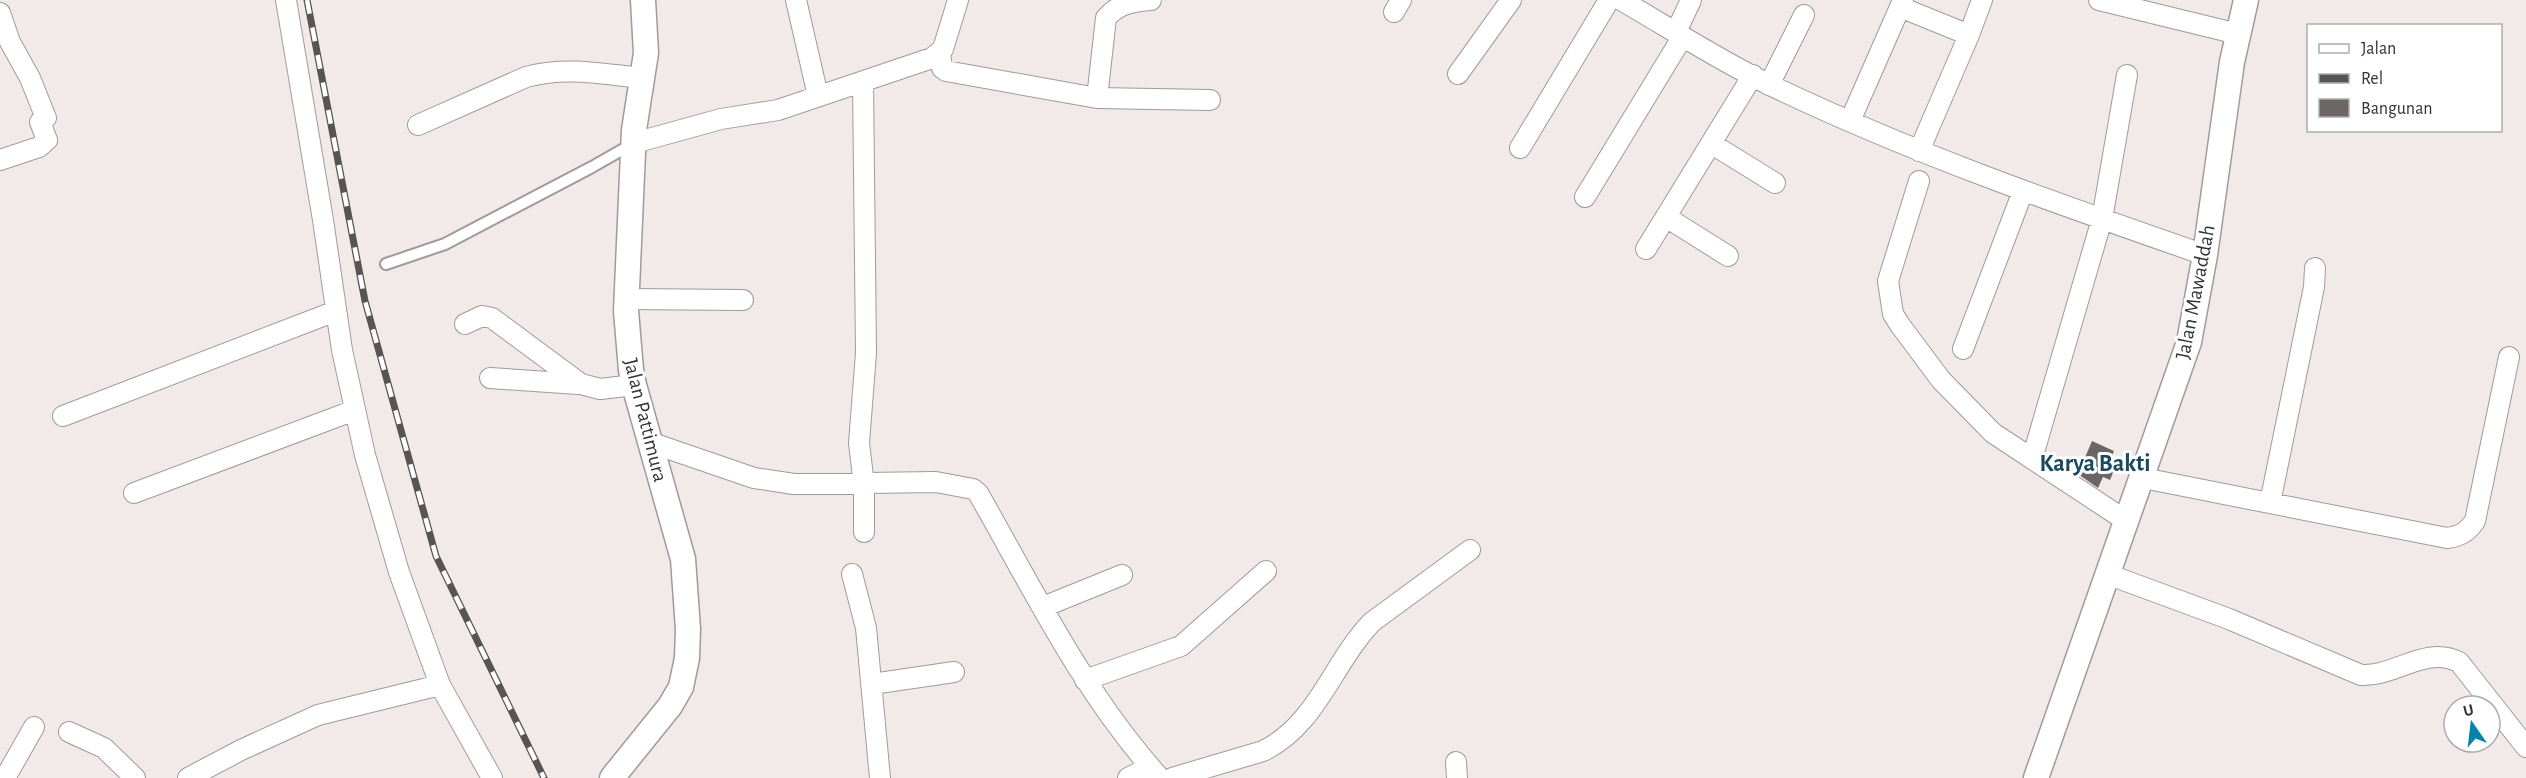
<svg xmlns="http://www.w3.org/2000/svg" width="2526" height="778" font-family="'Alegreya Sans',sans-serif">
<style>
.building{fill:#6c6565}
.lines{fill:none;stroke-linecap:round;stroke-linejoin:round}
.service-casing{stroke:#a29a9a;stroke-width:14}
.minor-casing{stroke:#a29a9a;stroke-width:22}
.tertiary-casing{stroke:#a29a9a;stroke-width:27}
.service{stroke:#fff;stroke-width:10}
.minor{stroke:#fff;stroke-width:20}
.tertiary{stroke:#fff;stroke-width:24}
.rail-casing{stroke:#595454;stroke-width:7}
.rail{stroke:#fff;stroke-width:4.5;stroke-dasharray:14;stroke-linecap:butt}
.labels{text-anchor:middle;stroke-width:6;stroke-linejoin:round;paint-order:stroke}
.street-label{font-size:21px;fill:#363333;stroke:#fff}
.quarter-label{font-size:24px;font-weight:bold;fill:#194a5c;stroke:#fff}
</style>
<rect width="100%" height="100%" fill="#f2e9e9"/>
<path class="building" d="M 2092,441 L 2114,451 L 2109,463 L 2116,465 L 2110,480 L 2103,477 L 2098,488 L 2078,474 Z"/>
<g class="lines">
<defs>
<path id="service" d="M 386,264 L 445,244 L 592,167 L 634,143"/>
<path id="minor" d="M 286,0 L 323,220 L 342,350 L 365,455 L 399,572 L 440,685 L 492,778
M 796,0 L 818,96
M 1621,0 C 1671,29 1720,61 1772,86 C 1912,153 2058,204 2205,255
M 1903,0 L 1900,7 L 1969,35
M 2099,0 L 2238,34
M 1394,12 L 1401,0
M 0,13 L 10,42 L 30,78 L 46,118 L 40,122 L 47,140 L 39,147 L 0,160
M 1676,32 L 1691,0
M 940,53 L 942,68 L 946,71 L 1097,98 L 1210,100
M 1458,74 L 1511,0
M 863,82 L 866,353 L 859,443 L 864,485 L 864,532
M 1769,85 L 1804,15
M 1097,98 L 1106,18 C 1119,3 1132,2 1151,0
M 1850,121 L 1900,7
M 418,125 L 526,77 C 566,66 602,74 642,78
M 634,143 L 721,119 L 778,110 L 932,58 L 943,49 L 958,0
M 1712,144 L 1775,183
M 1520,148 L 1609,0
M 1919,151 L 1969,35 L 1982,0
M 1919,181 L 1888,281 L 1893,314 L 1900,325 L 1941,380 L 1993,433 L 2125,520
M 1585,197 L 1683,36
M 1666,217 L 1728,256
M 1646,249 L 1753,75
M 626,299 L 743,300
M 465,324 L 482,316 L 492,318 L 581,384 L 600,389 L 634,385
M 1963,349 L 2023,191
M 490,378 L 578,384
M 63,416 L 336,311
M 649,442 L 754,478 L 794,484 L 936,482 L 973,489 L 978,493 C 1034,591 1084,694 1160,778
M 2032,459 L 2102,219 L 2127,75
M 2143,478 L 2447,538 C 2461,536 2467,532 2475,521 L 2509,357
M 134,493 L 355,410
M 2270,503 L 2314,287 L 2315,268
M 852,574 L 866,628 L 880,778
M 2107,574 L 2229,619 L 2361,675 C 2395,677 2425,645 2459,662 L 2526,747
M 1043,607 L 1122,575
M 1085,680 L 1181,646 L 1266,571
M 872,684 L 954,672
M 69,732 L 104,748 L 135,778
M 1456,762 L 1457,778
M 5,778 L 34,727
M 188,778 L 241,750 L 318,715 L 440,685
M 1128,778 L 1150,767
M 1172,778 L 1263,751 C 1317,725 1333,662 1372,622 L 1470,550"/>
<path id="tertiary" d="M 612,778 L 670,706 L 681,687 L 687,658 L 688,629 L 683,559 L 634,385 L 631,370 L 626,311 L 634,130 L 646,53 L 643,0
M 2036,778 L 2189,342 L 2205,255 L 2232,62 L 2246,0"/>
</defs>
<use href="#service" class="service-casing"/>
<use href="#minor" class="minor-casing"/>
<use href="#tertiary" class="tertiary-casing"/>
<use href="#service" class="service"/>
<use href="#minor" class="minor"/>
<use href="#tertiary" class="tertiary"/>
<defs>
<path id="rail" d="M 307,0 L 365,301 L 436,556 L 544,778"/>
</defs>
<use href="#rail" class="rail-casing"/>
<use href="#rail" class="rail"/>
</g>
<g class="labels">
<g class="street-label">
<text transform="translate(2195 292) rotate(-79)" y="7">Jalan Mawaddah</text>
<text transform="translate(646 420) rotate(76)" y="7">Jalan Pattimura</text>
</g>
<g class="quarter-label">
<text x="2095" y="471">Karya Bakti</text>
</g>
</g>
<rect x="2307" y="24" width="195" height="108" fill="#ffffff" stroke="#afadad" stroke-width="1.5"/>
<rect x="2319" y="44" width="30" height="9" fill="#ffffff" stroke="#afadad" stroke-width="1.5"/>
<text x="2361" y="54" font-size="18" fill="#363333">Jalan</text>
<rect x="2319" y="74" width="30" height="9" fill="#595454" stroke="#afadad" stroke-width="1.5"/>
<text x="2361" y="84" font-size="18" fill="#363333">Rel</text>
<rect x="2319" y="99" width="30" height="18" fill="#6c6565" stroke="#afadad" stroke-width="1.5"/>
<text x="2361" y="114" font-size="18" fill="#363333">Bangunan</text>
<g transform="translate(2472 724) rotate(346)"><circle r="28" fill="#ffffff" stroke="#afadad" stroke-width="1.5"/>
<path d="M0-4.5L10 22L0 15L-10 22Z" fill="#0584a8"/>
<text y="-9" font-size="16" font-weight="bold" text-anchor="middle" fill="#363333">U</text>
</g>
</svg>
